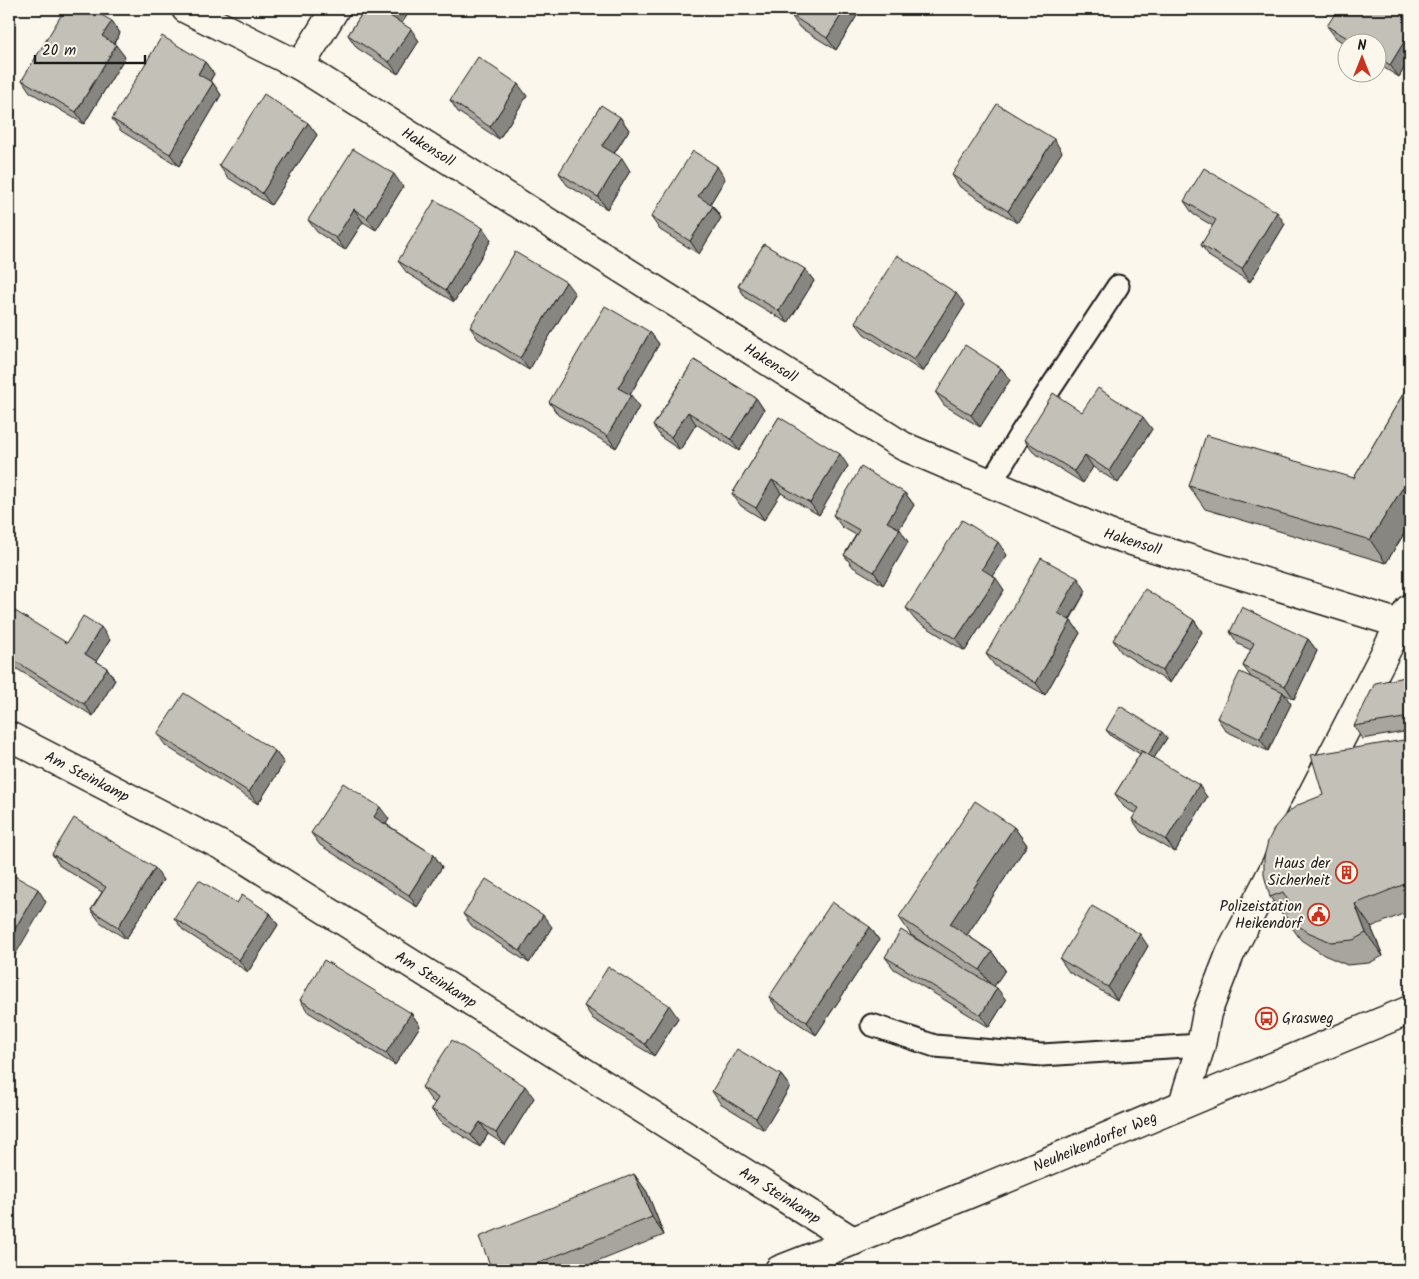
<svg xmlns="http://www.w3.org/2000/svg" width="1419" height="1279" font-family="Kalam,sans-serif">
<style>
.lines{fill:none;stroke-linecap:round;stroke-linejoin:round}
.lane-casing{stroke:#1c1c1c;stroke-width:25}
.street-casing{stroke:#1c1c1c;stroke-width:31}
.secondary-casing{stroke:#1c1c1c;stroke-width:31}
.lane{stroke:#fbf7ec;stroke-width:21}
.street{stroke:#fbf7ec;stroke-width:28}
.secondary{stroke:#fbf7ec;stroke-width:28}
.wall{fill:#a8a59e;stroke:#1c1c1c}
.shaded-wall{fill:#888681;stroke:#1c1c1c}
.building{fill:#c3c0b8;stroke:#1c1c1c}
.labels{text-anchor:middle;stroke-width:4;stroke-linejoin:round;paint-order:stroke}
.street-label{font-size:15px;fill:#1c1c1c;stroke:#fbf7ec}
.poi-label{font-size:15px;fill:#1c1c1c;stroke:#fbf7ec;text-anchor:end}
</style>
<rect width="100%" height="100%" fill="#fbf7ec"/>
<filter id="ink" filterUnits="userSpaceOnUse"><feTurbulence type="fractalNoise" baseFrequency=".02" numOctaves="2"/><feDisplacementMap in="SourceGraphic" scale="10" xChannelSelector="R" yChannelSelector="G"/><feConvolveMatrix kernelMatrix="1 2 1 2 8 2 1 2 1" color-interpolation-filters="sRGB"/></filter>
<g filter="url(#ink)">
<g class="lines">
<defs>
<path id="lane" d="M 991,483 L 1021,433 L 1118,286
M 872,1025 L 935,1046 L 1042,1055 L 1201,1045"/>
<g id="street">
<path id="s1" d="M 186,9 L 300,66 L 903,446 L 1109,534 L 1400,624"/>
<path d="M 300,66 L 335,9"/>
<path id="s2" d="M 9,736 L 232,851 L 853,1241"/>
<path d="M 1183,1104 L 1201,1045 L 1207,1013 L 1230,954 L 1400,624 L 1409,609"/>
</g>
<g id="secondary">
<path id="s3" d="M 779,1270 C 991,1188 1200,1096 1410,1010"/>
</g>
</defs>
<use href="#lane" class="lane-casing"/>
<use href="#street" class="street-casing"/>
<use href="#secondary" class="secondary-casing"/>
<use href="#lane" class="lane"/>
<use href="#street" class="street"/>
<use href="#secondary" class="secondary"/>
</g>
<path class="wall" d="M 365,9 L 411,9 L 402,23 L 419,41 L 398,74 L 357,48 L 348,35 Z
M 795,9 L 861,9 L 836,50 L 799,27 L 791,15 Z
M 1410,9 L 1410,58 L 1399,77 L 1376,63 L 1376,42 L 1346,42 L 1346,45 L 1336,38 L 1327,26 Z
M 112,21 L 120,33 L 114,44 L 125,57 L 84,124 L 30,92 L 22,80 Z
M 205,62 L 214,74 L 210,81 L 213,83 L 221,95 L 179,166 L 121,131 L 112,119 Z
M 527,96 L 499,139 L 458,112 L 450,100 Z
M 620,117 L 629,130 L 614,154 L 630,171 L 607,209 L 567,185 L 559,173 Z
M 308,123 L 317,135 L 271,205 L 227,177 L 219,165 Z
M 1062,152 L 1017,223 L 960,187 L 952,175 Z
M 725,179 L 710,204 L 713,206 L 721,218 L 699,254 L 660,230 L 651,217 Z
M 403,187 L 376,230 L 363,222 L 345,250 L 317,232 L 308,220 Z
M 1184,201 L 1285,224 L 1250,282 L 1210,257 L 1201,245 L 1213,226 L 1193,214 Z
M 491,240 L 454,302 L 407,273 L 398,261 Z
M 805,269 L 814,281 L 788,323 L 746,298 L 738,286 Z
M 575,294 L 529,370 L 478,339 L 470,327 Z
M 965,305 L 923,372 L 864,334 L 855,322 Z
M 650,332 L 659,344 L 630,395 L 639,407 L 616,448 L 558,415 L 549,402 Z
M 694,360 L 756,398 L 764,410 L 739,451 L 696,424 L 680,450 L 662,438 L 653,426 Z
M 1001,368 L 1010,380 L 980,427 L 944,405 L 936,393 Z
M 1410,382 L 1410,524 L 1386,563 L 1205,509 L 1189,486 L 1354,478 Z
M 1082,412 L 1152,429 L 1118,483 L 1093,467 L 1083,483 L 1033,452 L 1024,440 Z
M 779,417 L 848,466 L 819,515 L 781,493 L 764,520 L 741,506 L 732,494 Z
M 905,493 L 914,505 L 899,529 L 908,542 L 883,585 L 853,567 L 844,555 L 856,535 L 842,527 L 833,515 Z
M 1007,555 L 993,576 L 1004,590 L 965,651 L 915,620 L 906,608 Z
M 1086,591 L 1070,620 L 1071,621 L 1080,633 L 1045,695 L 995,666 L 986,654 Z
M 9,620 L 67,643 L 110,640 L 96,661 L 107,668 L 115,680 L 93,716 L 9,664 Z
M 1194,620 L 1202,632 L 1170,683 L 1121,652 L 1113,640 Z
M 1230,632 L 1308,639 L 1317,651 L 1294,699 L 1284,694 L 1291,704 L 1268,751 L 1226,731 L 1217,718 L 1251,677 L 1243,666 L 1251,650 L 1238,644 Z
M 1410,676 L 1410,731 L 1362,739 L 1354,726 Z
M 1106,730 L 1167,738 L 1154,758 L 1207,797 L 1175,852 L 1141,832 L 1132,819 L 1136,814 L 1124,807 L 1115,794 L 1140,754 L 1111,736 Z
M 157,734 L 275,751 L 284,763 L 258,804 L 166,746 Z
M 1410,739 L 1410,911 L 1371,927 L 1383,956 L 1369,963 L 1347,965 L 1324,955 L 1301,940 L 1270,897 L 1323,795 Z
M 389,819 L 386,824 L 434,855 L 442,867 L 417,907 L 320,845 L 311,833 Z
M 1014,827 L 1027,845 L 967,935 L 992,952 L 1005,970 L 994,986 L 1006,1000 L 989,1027 L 894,969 L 885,957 L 934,950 L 911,935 L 899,917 Z
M 52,854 L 163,880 L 126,939 L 100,922 L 91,910 L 102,892 L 60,866 Z
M 237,903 L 270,913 L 278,925 L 248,972 L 183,930 L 174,918 Z
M 463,914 L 552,927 L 529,963 L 472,926 Z
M 870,927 L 879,940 L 816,1035 L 778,1010 L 769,997 Z
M 1148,946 L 1117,1000 L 1069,972 L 1060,959 Z
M 300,1000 L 411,1013 L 420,1026 L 395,1065 L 308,1012 Z
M 584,1006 L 678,1018 L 654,1056 L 593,1019 Z
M 781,1075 L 790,1087 L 764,1130 L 720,1103 L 712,1091 Z
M 422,1087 L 534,1098 L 505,1145 L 488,1134 L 480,1147 L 440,1122 L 431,1109 L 435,1103 L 431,1100 Z
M 634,1174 L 647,1192 L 664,1235 L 577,1270 L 492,1270 Z"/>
<path class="shaded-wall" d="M 395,9 L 411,9 L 399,28 L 390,16 Z
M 845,9 L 861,9 L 836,50 L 827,38 Z
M 112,21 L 120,33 L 111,49 L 102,36 Z
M 411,29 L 419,41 L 398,74 L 389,62 Z
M 1410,32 L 1410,58 L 1399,77 L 1390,65 Z
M 116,45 L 125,57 L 84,124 L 76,112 Z
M 205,62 L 214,74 L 206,87 L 198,74 Z
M 213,83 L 221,95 L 179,166 L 170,154 Z
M 518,84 L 527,96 L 499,139 L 490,127 Z
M 620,117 L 629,130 L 611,158 L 602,146 Z
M 308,123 L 317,135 L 271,205 L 262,193 Z
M 1054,139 L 1062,152 L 1017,223 L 1008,211 Z
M 622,158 L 630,171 L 607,209 L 598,197 Z
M 717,166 L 725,179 L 707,209 L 698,196 Z
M 394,174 L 403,187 L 376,230 L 367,218 Z
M 713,206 L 721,218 L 699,254 L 690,241 Z
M 354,209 L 363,222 L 345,250 L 336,238 Z
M 1277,212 L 1285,224 L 1250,282 L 1242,269 Z
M 483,228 L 491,240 L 454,302 L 446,290 Z
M 805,269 L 814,281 L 788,323 L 779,311 Z
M 566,282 L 575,294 L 529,370 L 520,358 Z
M 956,293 L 965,305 L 923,372 L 914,360 Z
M 650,332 L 659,344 L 627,400 L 618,388 Z
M 1001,368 L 1010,380 L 980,427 L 971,415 Z
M 631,395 L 639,407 L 616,448 L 607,436 Z
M 756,398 L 764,410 L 739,451 L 731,439 Z
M 688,412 L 696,424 L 680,450 L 671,437 Z
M 1143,417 L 1152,429 L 1118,483 L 1109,471 Z
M 840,454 L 848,466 L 819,515 L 810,503 Z
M 1085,455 L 1093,467 L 1083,483 L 1074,471 Z
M 1410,476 L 1410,524 L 1386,563 L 1370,540 Z
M 772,480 L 781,493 L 764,520 L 756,508 Z
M 905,493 L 914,505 L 896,534 L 887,522 Z
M 900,529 L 908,542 L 883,585 L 874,572 Z
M 998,542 L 1007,555 L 990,581 L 982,569 Z
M 996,578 L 1004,590 L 965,651 L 956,639 Z
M 1078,578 L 1086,591 L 1066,625 L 1058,613 Z
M 1194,620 L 1202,632 L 1170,683 L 1162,671 Z
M 1071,621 L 1080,633 L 1045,695 L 1036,683 Z
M 101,627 L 110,640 L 93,666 L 85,654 Z
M 1308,639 L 1317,651 L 1294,699 L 1285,686 Z
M 107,668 L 115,680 L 93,716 L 84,704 Z
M 1283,692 L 1291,704 L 1268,751 L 1260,739 Z
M 1162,732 L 1167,738 L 1152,761 L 1148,755 Z
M 275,751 L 284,763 L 258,804 L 249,792 Z
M 1199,785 L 1207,797 L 1175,852 L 1166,840 Z
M 380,807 L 389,819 L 383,829 L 374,817 Z
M 1014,827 L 1027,845 L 963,941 L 950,924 Z
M 434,855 L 442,867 L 417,907 L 409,895 Z
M 155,868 L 163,880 L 126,939 L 118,927 Z
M 38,889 L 46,902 L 11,962 L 9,958 L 9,939 Z
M 1355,904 L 1371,927 L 1383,956 L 1366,933 Z
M 270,913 L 278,925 L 248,972 L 239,960 Z
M 543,915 L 552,927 L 529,963 L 520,951 Z
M 870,927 L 879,940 L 816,1035 L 807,1022 Z
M 1140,934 L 1148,946 L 1117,1000 L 1108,987 Z
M 992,952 L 1005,970 L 993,988 L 980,970 Z
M 997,988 L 1006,1000 L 989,1027 L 981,1015 Z
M 669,1005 L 678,1018 L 654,1056 L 645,1044 Z
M 411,1013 L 420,1026 L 395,1065 L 386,1053 Z
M 781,1075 L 790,1087 L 764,1130 L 756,1118 Z
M 525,1086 L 534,1098 L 505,1145 L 496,1133 Z
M 480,1122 L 488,1134 L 480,1147 L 471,1135 Z
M 634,1174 L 647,1192 L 664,1235 L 652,1217 Z"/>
<path class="building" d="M 65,9 L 91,9 L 112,21 L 102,36 L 116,45 L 76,112 L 22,80 Z
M 365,9 L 395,9 L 390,16 L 411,29 L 389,62 L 348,35 Z
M 795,9 L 845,9 L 827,38 L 791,15 Z
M 1338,9 L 1410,9 L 1410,32 L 1390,65 L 1376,56 L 1376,42 L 1354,42 L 1327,26 Z
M 162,36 L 205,62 L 198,74 L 213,83 L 170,154 L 112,119 Z
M 478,57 L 518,84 L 490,127 L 450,100 Z
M 264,94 L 308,123 L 262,193 L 219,165 Z
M 997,104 L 1054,139 L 1008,211 L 952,175 Z
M 601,105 L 620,117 L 602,146 L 622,158 L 598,197 L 559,173 Z
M 353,149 L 394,174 L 367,218 L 354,209 L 336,238 L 308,220 Z
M 693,151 L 717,166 L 698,196 L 713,206 L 690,241 L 651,217 Z
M 1204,168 L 1277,212 L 1242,269 L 1201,245 L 1216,220 L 1184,201 Z
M 435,200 L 483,228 L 446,290 L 398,261 Z
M 764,244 L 805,269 L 779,311 L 738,286 Z
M 515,252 L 566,282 L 520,358 L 470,327 Z
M 897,255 L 956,293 L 914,360 L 855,322 Z
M 605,306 L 650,332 L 618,388 L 631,395 L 607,436 L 549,402 Z
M 965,345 L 1001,368 L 971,415 L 936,393 Z
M 694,360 L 756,398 L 731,439 L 688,412 L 671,437 L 653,426 Z
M 1410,382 L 1410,476 L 1370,540 L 1189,486 L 1206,435 L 1354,478 Z
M 1098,388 L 1143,417 L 1109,471 L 1085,455 L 1074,471 L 1024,440 L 1053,393 L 1082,412 Z
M 779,417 L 840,454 L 810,503 L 772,480 L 756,508 L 732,494 Z
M 861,467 L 905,493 L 887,522 L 900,529 L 874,572 L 844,555 L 859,530 L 833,515 Z
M 962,520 L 998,542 L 982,569 L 996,578 L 956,639 L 906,608 Z
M 1041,558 L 1078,578 L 1058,613 L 1071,621 L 1036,683 L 986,654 Z
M 1145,589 L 1194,620 L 1162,671 L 1113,640 Z
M 1242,607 L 1308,639 L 1285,686 L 1243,666 L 1254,643 L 1230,632 Z
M 15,611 L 67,643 L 83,616 L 101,627 L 85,654 L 107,668 L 84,704 L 9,657 L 9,620 Z
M 1240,672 L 1283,692 L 1260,739 L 1217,718 Z
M 1410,676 L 1410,717 L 1354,726 L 1375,683 Z
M 184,693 L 275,751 L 249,792 L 157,734 Z
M 1120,706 L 1162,732 L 1148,755 L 1106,730 Z
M 1410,739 L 1410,882 L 1355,904 L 1366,933 L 1353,940 L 1331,942 L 1308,932 L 1285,917 L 1293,909 L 1283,892 L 1270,897 L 1264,875 L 1264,857 L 1268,841 L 1275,827 L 1286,814 L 1298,805 L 1323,795 L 1311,755 Z
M 1142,751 L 1199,785 L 1166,840 L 1132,819 L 1139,808 L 1115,794 Z
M 343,783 L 380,807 L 374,817 L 434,855 L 409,895 L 311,833 Z
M 975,801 L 1014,827 L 950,924 L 992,952 L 980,970 L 899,917 Z
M 74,818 L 155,868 L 118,927 L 91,910 L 106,887 L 52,854 Z
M 9,873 L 38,889 L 9,939 Z
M 486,879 L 543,915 L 520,951 L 463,914 Z
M 199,880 L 237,903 L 242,895 L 270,913 L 239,960 L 174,918 Z
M 832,902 L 870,927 L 807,1022 L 769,997 Z
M 1092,906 L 1140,934 L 1108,987 L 1060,959 Z
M 901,930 L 997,988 L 981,1015 L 885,957 Z
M 324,960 L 411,1013 L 386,1053 L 300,1000 Z
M 608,967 L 669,1005 L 645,1044 L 584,1006 Z
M 452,1040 L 525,1086 L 496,1133 L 480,1122 L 471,1135 L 431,1109 L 438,1098 L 422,1087 Z
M 737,1049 L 781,1075 L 756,1118 L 712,1091 Z
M 634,1174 L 652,1217 L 521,1270 L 492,1270 L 479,1237 Z
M 9,1261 L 15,1270 L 9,1270 Z"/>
</g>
<defs>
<symbol id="building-ring" viewBox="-11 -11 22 22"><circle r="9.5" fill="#fbf7ec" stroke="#c8321e" stroke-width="1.5"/><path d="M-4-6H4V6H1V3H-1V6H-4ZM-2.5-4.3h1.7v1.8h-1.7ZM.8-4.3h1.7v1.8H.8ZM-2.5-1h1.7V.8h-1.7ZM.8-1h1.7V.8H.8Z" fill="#c8321e"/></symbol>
<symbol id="civic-ring" viewBox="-11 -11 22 22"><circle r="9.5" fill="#fbf7ec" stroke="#c8321e" stroke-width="1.5"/><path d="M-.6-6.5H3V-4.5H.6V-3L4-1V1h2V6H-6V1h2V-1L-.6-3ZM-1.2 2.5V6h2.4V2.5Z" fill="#c8321e"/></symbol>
<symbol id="bus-ring" viewBox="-11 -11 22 22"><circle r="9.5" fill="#fbf7ec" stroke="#c8321e" stroke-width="1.5"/><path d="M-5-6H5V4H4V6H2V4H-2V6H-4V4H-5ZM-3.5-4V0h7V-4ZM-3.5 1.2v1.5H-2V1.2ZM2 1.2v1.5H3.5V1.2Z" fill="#c8321e"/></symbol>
</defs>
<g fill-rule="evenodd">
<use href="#building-ring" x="1334" y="860" width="25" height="25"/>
<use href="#civic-ring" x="1306" y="902" width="25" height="25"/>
<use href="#bus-ring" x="1254" y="1006" width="25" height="25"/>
</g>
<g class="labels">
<g class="street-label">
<text dy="5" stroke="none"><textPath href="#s1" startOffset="279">Hakensoll</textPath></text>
<text dy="5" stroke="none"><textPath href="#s1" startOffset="684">Hakensoll</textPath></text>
<text dy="5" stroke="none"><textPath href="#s1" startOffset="1089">Hakensoll</textPath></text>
<text dy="5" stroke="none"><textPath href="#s2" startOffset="88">Am Steinkamp</textPath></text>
<text dy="5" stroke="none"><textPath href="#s2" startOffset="492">Am Steinkamp</textPath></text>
<text dy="5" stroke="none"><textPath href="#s3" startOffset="341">Neuheikendorfer Weg</textPath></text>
<text dy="5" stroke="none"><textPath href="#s2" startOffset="898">Am Steinkamp</textPath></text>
</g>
<g class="poi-label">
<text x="1330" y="868">Haus der<tspan x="1330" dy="17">Sicherheit</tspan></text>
<text x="1302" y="911">Polizeistation<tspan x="1302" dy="17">Heikendorf</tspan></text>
<text x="1282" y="1023" text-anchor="start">Grasweg</text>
</g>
</g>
<rect width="1419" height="1279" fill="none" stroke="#fbf7ec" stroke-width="30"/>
<rect x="15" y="15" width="1389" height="1249" fill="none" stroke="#1c1c1c" stroke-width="2" filter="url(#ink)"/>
<g transform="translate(1362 58)"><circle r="24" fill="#fbf7ec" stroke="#a29f99"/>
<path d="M0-4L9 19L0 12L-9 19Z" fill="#c8321e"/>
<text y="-8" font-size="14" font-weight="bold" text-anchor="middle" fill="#1c1c1c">N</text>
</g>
<path d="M35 55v8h110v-8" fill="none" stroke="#1c1c1c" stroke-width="2.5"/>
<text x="42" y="55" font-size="15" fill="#1c1c1c" stroke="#fbf7ec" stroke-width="4" paint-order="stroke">20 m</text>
</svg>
